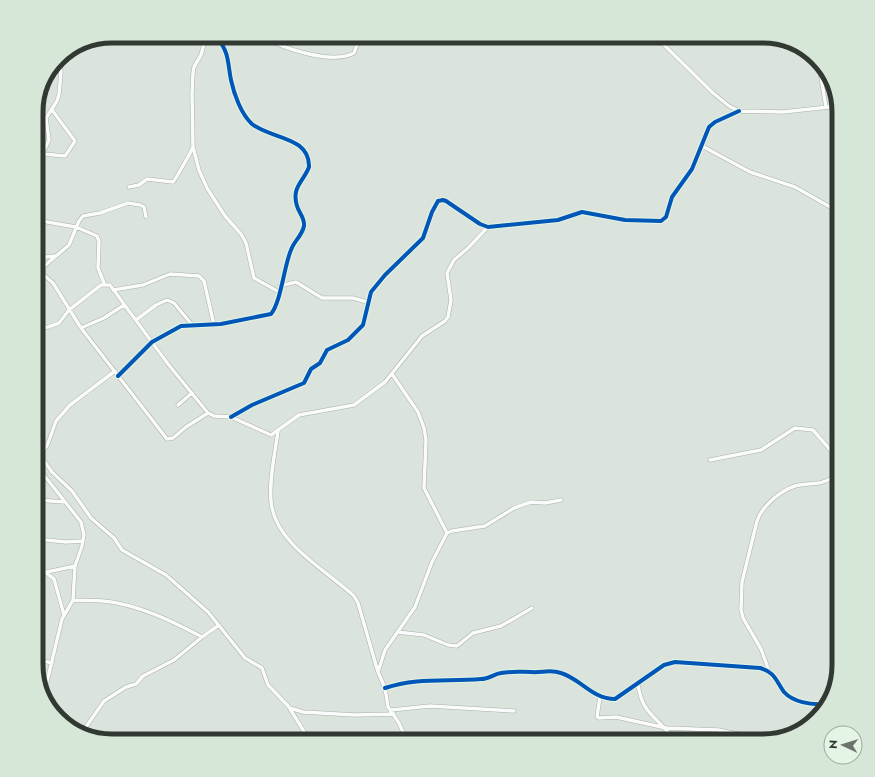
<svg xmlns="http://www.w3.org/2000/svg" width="875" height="777" font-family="Jost,sans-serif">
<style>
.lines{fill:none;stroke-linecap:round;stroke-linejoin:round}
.street-casing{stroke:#a8afa8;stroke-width:4.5}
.street{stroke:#fafbfa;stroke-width:3.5}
.cycleway-casing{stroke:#e4f5e5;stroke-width:6}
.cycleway{stroke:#0057b8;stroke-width:4}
.rim{fill:none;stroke:#323832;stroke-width:5}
</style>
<rect width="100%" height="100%" fill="#dbe4dc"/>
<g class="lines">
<defs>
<path id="street" d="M 206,36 L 201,55 L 194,67 L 193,73 L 192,94 L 193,147 L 199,170 L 207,188 L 225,216 L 241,234 L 246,243 L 254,278 L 279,292
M 261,36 C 282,48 331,65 354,53 L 360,36
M 655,36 L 713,93 L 729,106 L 739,111 L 783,112 L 838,106
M 818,60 L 826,107
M 702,146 L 750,172 L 795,187 L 839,212
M 44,154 L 65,156 L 75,141 L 52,110
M 36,168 L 49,140 L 46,118 L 57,101 L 59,94 L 61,72 L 58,60
M 129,187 L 139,185 L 147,179 L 173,182 C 175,180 191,152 193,147
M 36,213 L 42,220 L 47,222 L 76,227 L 97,236 L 99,241 L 98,268 L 104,283
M 36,258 L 55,256
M 36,273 L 69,245 L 79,221 L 83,216 L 100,213 L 128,203 L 140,205 L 144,207 L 146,217
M 36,276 L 45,276 L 53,283 L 81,328 L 167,439 L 173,438 L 186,427 L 208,413 L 214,416 L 231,417 L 271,435 L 299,415 L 354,405 L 385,382 L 422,336 L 445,321 L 448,317 L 451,300 L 447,273 L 454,260 L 468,248 L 488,227
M 280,286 L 296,282 L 322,298 L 353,298 L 367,302
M 113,290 L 143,285 L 170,274 L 199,276 L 204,281 L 214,325
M 136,320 L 156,305 L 167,300 L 174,303 L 193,326
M 36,328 L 48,327 L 59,323 L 69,310 L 101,285 L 110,285 L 168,364 L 208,413
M 81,328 L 104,318 L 124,305
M 392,374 L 418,412 L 424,428 L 426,440 L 424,488 L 447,533
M 118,376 L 152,342 L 181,326 L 221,324 L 271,314 C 281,302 284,266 291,250 C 294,241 302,236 304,226 C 305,218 299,213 297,206 C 291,187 304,181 309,167 C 310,136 270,139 252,124 C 241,114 234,94 231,80 C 229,71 229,62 226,53 C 224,47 220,42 218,36
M 178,405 L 192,393
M 231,417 L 252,405 L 304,383 L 311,369 L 320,363 L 327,350 L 348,340 L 363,325 L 371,292 L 385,275 L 423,238 L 432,212 L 438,201 L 443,200 L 446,201 L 480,224 L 488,227 L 558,220 L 582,212 L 625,220 L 661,221 L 666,217 L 672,197 L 692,169 L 709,127 L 715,122 L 739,111
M 278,431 C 275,454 269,478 271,501 C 274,543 326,570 354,596 L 358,603 L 378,672 L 385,688 L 388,707 L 399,723 L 407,741
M 39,454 L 52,472 L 72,491 L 91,518 L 114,538 L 122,550 L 166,575 L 208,612 L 245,658 L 262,668 L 268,685 L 290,708 L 303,712 L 355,715 L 394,714
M 36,457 L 47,446 L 56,421 L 70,405 L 115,371
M 710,460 L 761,450 L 795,428 L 813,430 L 839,460
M 36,465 L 81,522 L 84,535 L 82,546 L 75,566 L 73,600 L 62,619 L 45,690
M 36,500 L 65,502
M 36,539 L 66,542 L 83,541
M 36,565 L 54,579 L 64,615
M 47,572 L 75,566
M 73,600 C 83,601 93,600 103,601 C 137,604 172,621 202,637
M 397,632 L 424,635 L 448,645 L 457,646 L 473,633 L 501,626 L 532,608
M 36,659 L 52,663
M 769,671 L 761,649 L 743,618 L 741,610 L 742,582 L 757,521 C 762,506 780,491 795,486 C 803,484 811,484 819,483 C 826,482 833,477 839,474
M 378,672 L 385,650 L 415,607 L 432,562 L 447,533 L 452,531 L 485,526 L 514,508 L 531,502 L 545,503 L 561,500
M 638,683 C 641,715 659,717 675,741
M 385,688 C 417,677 448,682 481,679 C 489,679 494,674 501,673 C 512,671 521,672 531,672 C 542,673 550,669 561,673 C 581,679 592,699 615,699 L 664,665 L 675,662 L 760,668 C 775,672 776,681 784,692 C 793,702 811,705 823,704
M 600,697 L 597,717 L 599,718 L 616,717 L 666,728 L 718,730 L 769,740
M 290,709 L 310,741
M 391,710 L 430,706 L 514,711
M 81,734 L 104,701 L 126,687 L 136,684 L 143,676 L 174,660 L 202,637 L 219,625
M 407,741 L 437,741"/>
</defs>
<use href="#street" class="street-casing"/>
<use href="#street" class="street"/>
<defs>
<path id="cycleway" d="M 118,376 L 152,342 L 181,326 L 221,324 L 271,314 C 281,302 284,266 291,250 C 294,241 302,236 304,226 C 305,218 299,213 297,206 C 291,187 304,181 309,167 C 310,136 270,139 252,124 C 241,114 234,94 231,80 C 229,71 229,62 226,53 C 224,47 220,42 218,36
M 231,417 L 252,405 L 304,383 L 311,369 L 320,363 L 327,350 L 348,340 L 363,325 L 371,292 L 385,275 L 423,238 L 432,212 L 438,201 L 443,200 L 446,201 L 480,224 L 488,227 L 558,220 L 582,212 L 625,220 L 661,221 L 666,217 L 672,197 L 692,169 L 709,127 L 715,122 L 739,111
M 385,688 C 417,677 448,682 481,679 C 489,679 494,674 501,673 C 512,671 521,672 531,672 C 542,673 550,669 561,673 C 581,679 592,699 615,699 L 664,665 L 675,662 L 760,668 C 775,672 776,681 784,692 C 793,702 811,705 823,704"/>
</defs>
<use href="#cycleway" class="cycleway-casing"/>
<use href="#cycleway" class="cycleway"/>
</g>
<path d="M0 0H875V777H0ZM112 43H763A69 69 0 0 1 832 112V665A69 69 0 0 1 763 734H112A69 69 0 0 1 43 665V112A69 69 0 0 1 112 43Z" fill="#d6e6d7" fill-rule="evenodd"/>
<path class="rim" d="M112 43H763A69 69 0 0 1 832 112V665A69 69 0 0 1 763 734H112A69 69 0 0 1 43 665V112A69 69 0 0 1 112 43Z"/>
<g transform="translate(843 745) rotate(274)"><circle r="19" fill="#e4f5e5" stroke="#9da99d"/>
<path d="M0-3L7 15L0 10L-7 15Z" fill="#6d746e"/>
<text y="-6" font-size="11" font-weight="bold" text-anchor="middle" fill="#323832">N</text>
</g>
</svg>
